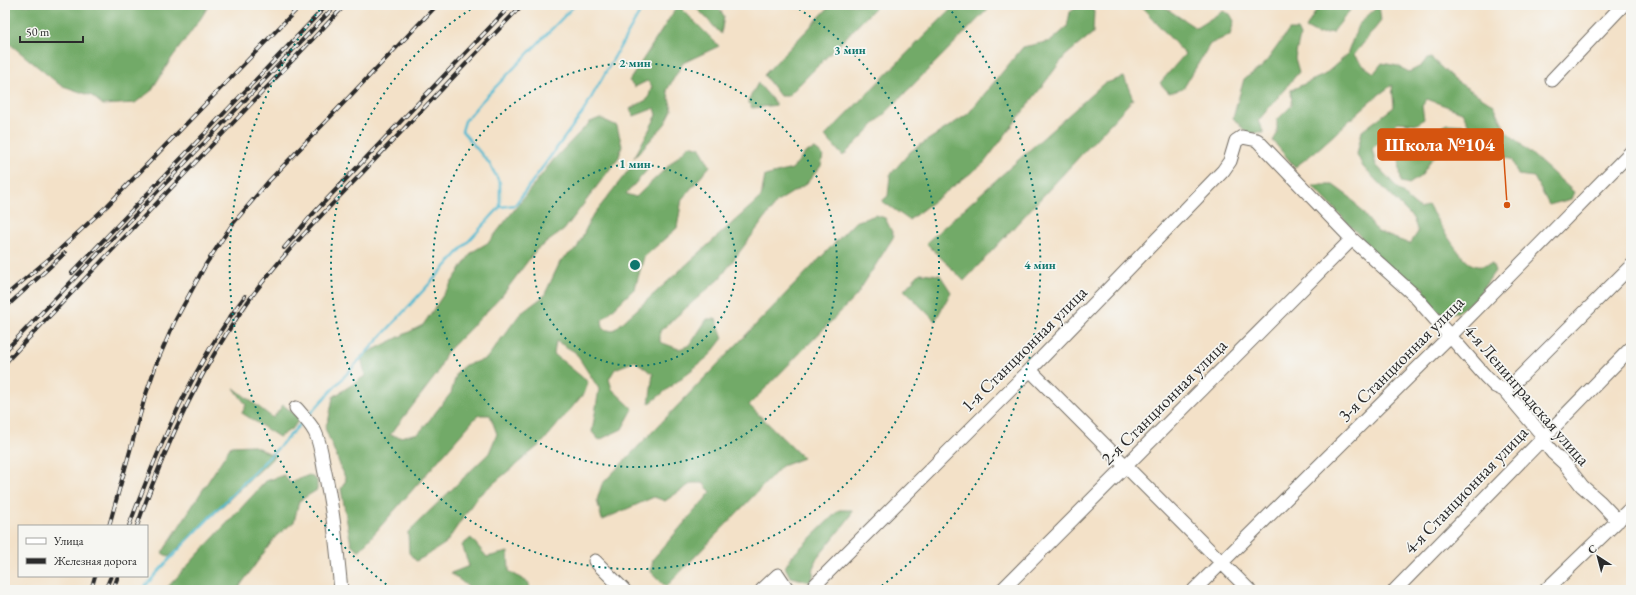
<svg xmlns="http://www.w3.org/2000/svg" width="1636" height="595" font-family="'EB Garamond',serif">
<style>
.forest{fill:#72aa67;stroke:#4e6a49}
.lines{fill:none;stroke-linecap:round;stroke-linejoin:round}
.stream{stroke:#53bad1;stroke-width:2.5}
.minor-casing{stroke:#716b62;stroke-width:15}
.minor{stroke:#fff;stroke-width:13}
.rail-casing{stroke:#2b2b2b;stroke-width:4}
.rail{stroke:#f6f6f2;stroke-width:2.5;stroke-dasharray:8;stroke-linecap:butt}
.ring{fill:none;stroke:#0f766e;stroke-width:2;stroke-dasharray:2 4}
.labels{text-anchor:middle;stroke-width:3.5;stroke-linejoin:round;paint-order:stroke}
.street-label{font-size:18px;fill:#2b2b2b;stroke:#f6f6f2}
.centre{fill:#0f766e;stroke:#f6f6f2;stroke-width:2}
.ring-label{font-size:12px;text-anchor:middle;font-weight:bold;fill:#0f766e;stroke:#f6f6f2;stroke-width:3.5;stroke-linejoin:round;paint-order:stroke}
.leader{fill:none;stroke:#d5540f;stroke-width:1.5}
.callout-dot{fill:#d5540f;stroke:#f6f6f2;stroke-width:1.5}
.callout{fill:#d5540f;stroke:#d5540f;stroke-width:1.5}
.callout-label{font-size:19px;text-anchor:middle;font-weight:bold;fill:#fff}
</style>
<rect width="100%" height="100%" fill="#f6f6f2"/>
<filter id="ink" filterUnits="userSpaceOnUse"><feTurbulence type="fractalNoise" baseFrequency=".025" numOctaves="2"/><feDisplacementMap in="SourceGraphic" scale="8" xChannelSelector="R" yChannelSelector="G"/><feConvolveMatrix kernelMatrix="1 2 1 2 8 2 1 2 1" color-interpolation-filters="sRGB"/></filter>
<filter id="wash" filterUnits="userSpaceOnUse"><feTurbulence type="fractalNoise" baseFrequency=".012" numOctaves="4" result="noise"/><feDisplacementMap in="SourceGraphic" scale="16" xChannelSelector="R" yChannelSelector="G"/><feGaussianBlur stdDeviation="0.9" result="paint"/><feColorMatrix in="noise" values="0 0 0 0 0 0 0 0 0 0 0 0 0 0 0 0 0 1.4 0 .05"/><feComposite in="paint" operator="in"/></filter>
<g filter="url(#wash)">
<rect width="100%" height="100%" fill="#f3e1c8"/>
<path class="forest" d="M 5,5 L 209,5 L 201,18 L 171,59 L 151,91 L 135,103 L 103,105 L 92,96 L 60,85 L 5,40 Z
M 678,5 L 719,46 L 683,63 L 667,90 L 672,110 L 665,124 L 634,158 L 657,115 L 655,108 L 634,116 L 630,109 L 648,99 L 652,86 L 647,81 L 635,87 L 629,81 Z
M 694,5 L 717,5 L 724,16 L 721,34 Z
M 831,5 L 878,5 L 788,96 L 780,96 L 764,75 Z
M 955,5 L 992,5 L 843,156 L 825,136 Z
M 1081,5 L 1094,11 L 1093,33 L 1065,56 L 984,163 L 909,220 L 882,201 L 888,196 L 890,175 L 911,151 L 968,114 L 1023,47 L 1051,41 L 1067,27 L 1070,12 Z
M 1140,5 L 1161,5 L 1196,28 L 1223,11 L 1230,14 L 1234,21 L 1230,35 L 1210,44 L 1183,89 L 1169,93 L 1160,83 L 1185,54 Z
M 1319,5 L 1354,5 L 1333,32 L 1317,34 L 1306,28 Z
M 1379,5 L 1381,21 L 1354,55 L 1364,66 L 1374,73 L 1382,63 L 1398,66 L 1409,72 L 1421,66 L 1426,60 L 1431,58 L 1456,81 L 1494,105 L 1506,131 L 1574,192 L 1571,199 L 1549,205 L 1534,177 L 1518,175 L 1512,160 L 1475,142 L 1433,157 L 1421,176 L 1409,184 L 1401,182 L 1399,159 L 1403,153 L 1438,147 L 1442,127 L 1448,124 L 1469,125 L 1462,112 L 1427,99 L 1422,106 L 1424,119 L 1418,124 L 1398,122 L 1372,149 L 1376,165 L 1409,200 L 1420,209 L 1428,205 C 1435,217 1461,260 1471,264 C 1479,268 1484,266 1492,263 L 1495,271 L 1477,297 L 1458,312 L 1442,314 L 1422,299 L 1424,288 L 1401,280 L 1312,185 L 1333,185 L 1351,198 L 1378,232 L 1410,244 L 1418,232 L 1413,218 L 1363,167 L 1357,154 L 1362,131 L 1394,107 L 1392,85 C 1357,109 1330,143 1295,167 L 1273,141 L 1277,134 L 1277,120 L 1292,105 L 1291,90 L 1324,75 L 1347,55 L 1358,25 Z
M 1289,30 L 1297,30 L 1300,36 L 1295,58 L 1299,72 L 1258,121 L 1264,133 L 1247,133 L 1233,118 L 1244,79 L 1263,66 Z
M 1124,77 L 1133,99 L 964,281 L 926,243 L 1103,84 Z
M 758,83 L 777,105 L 752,108 L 748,101 Z
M 600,118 L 617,126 L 622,146 L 619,157 L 564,230 L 536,250 L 501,297 L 446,353 L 437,374 L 390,435 L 400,437 L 419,433 L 451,393 L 457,372 L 465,365 L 486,359 L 520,314 L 544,296 L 561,260 L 577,248 L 591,218 L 631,167 L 641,162 L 648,169 L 626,194 L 636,197 L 690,145 L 700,148 L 710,166 L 682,199 L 677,228 L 644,257 L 635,288 L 602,320 L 603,329 L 613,331 L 761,197 L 765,176 L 792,169 L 806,152 L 815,149 L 823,155 L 821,166 L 806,184 L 777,202 L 720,278 L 660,331 L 660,342 L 679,349 L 690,345 L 707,319 L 716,319 L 723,338 L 709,356 L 649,404 L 653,374 L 635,361 L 615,369 L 609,379 L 612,389 L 633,409 L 622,429 L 599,440 L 592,432 L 599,389 L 575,352 L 556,341 L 554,354 L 588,382 L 585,392 L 542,443 L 477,497 L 446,543 L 426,556 L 416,561 L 409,553 L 408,532 L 489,453 L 497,434 L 490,415 L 478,415 L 359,551 L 351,544 L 341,489 L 346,480 L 325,428 L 329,418 L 333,397 L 365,376 L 361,356 L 423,325 L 472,252 L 489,242 L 554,159 L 590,122 Z
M 876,215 L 885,218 L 894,236 L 856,296 L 749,405 L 803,458 L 782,466 L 666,587 L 651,572 L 653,559 L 711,492 L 703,483 L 692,483 L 665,501 L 654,497 L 602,520 L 597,500 L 602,484 L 855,222 Z
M 920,273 L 940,275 L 951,292 L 935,321 L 904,290 Z
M 234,388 L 273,418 L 283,405 L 300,418 L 293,428 L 279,437 L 242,413 L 246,405 Z
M 252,445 L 275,456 L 169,557 L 162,553 L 231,446 Z
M 284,475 L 290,483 L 309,475 L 317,480 L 317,490 L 299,501 L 294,522 L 276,536 L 237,590 L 165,590 L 266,481 Z
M 839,510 L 852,510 L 850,517 L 815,561 L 812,582 L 790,577 L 785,567 L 793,555 Z
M 471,538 L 487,557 L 508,552 L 509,571 L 529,583 L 528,590 L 472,590 L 451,573 L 469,566 L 462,545 Z"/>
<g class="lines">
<path class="stream" d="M 500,207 L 500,183 L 489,163 L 462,131 L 465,121 L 481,102 L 575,5
M 308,416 L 500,207 L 515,205 L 583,112 L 644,5
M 142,590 C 192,531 251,479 303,421"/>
</g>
</g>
<g filter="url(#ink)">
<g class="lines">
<defs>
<path id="minor" d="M 1552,80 L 1623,5
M 1030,370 L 1249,590
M 1504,390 L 1513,384 L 1631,266
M 296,408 C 303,416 310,423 315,432 C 320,442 322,456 324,468 C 333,508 337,549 341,590
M 595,561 L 624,590
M 762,590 L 778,575 L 788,590
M 810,590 L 1030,370 L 1223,171 L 1230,161 L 1236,141 L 1242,137 L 1257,140 L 1352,239 L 1414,295 L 1486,377 L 1495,386 L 1504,390 L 1543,436 L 1545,443 L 1553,453 L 1565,464 L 1582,486 L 1599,501 L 1618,521
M 1002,590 L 1352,239
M 1194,590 L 1451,335 L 1631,152
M 1395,590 L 1631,348
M 1546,590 L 1631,508"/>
</defs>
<use href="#minor" class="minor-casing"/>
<use href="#minor" class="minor"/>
<defs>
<path id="rail" d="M 284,248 L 311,216 L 511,5
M 72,273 L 327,5
M 5,296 L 57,252 L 107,206 L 301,5
M 5,308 L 65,253
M 5,351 L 336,5
M 5,363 L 345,5
M 109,526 L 145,397 L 157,362 L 175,321 L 206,264 L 231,226 L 268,182 L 437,5
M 129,526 C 159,446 193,365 245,296
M 137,526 C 163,452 195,379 240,313 C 275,261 320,217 363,172 C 416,116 469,61 522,5
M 91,590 L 95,576
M 105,590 L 111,576
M 113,590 L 118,576"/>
</defs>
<use href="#rail" class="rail-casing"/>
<use href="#rail" class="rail"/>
</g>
</g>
<g class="ring">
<circle cx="635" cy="265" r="101"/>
<circle cx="635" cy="265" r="202"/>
<path d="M794 6A304 304 0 1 1 476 6"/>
<path d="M391 588A405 405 0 0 1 322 7M948 7A405 405 0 0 1 879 588"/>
</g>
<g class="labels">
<g class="street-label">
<text transform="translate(1024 349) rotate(-45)" y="6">1-я Станционная улица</text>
<text transform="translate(1401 359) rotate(-45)" y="6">3-я Станционная улица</text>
<text transform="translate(1527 395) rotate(49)" y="6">4-я Ленинградская улица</text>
<text transform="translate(1164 402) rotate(-45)" y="6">2-я Станционная улица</text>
<text transform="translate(1466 490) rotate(-46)" y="6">4-я Станционная улица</text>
</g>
</g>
<circle cx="635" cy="265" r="6" class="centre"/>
<g class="ring-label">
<text x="850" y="54">3 мин</text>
<text x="635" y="67">2 мин</text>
<text x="635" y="168">1 мин</text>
<text x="1040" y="269">4 мин</text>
</g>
<path class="leader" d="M1507 205L1503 144"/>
<circle class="callout-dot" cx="1507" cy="205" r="4"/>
<rect class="callout" x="1378" y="129" width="125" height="31" rx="4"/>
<g class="callout-label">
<text x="1440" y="151">Школа №104</text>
</g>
<rect width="1636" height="595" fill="none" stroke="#f6f6f2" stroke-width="20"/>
<rect x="18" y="525" width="130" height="52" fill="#f6f6f2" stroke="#a5a5a2"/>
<rect x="26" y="538" width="20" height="6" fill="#ffffff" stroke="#a5a5a2"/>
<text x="54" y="545" font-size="12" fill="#2b2b2b">Улица</text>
<rect x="26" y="558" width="20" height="6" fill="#2b2b2b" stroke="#a5a5a2"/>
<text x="54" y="565" font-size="12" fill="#2b2b2b">Железная дорога</text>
<g transform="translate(1598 557) rotate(324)" stroke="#f6f6f2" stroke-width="3" paint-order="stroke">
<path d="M0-3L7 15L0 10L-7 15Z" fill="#2b2b2b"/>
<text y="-6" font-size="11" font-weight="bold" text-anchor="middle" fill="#2b2b2b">С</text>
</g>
<path d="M20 36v6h63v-6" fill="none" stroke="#2b2b2b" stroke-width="2"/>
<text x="26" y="36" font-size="12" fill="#2b2b2b" stroke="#f6f6f2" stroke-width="3" paint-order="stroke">50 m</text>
</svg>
